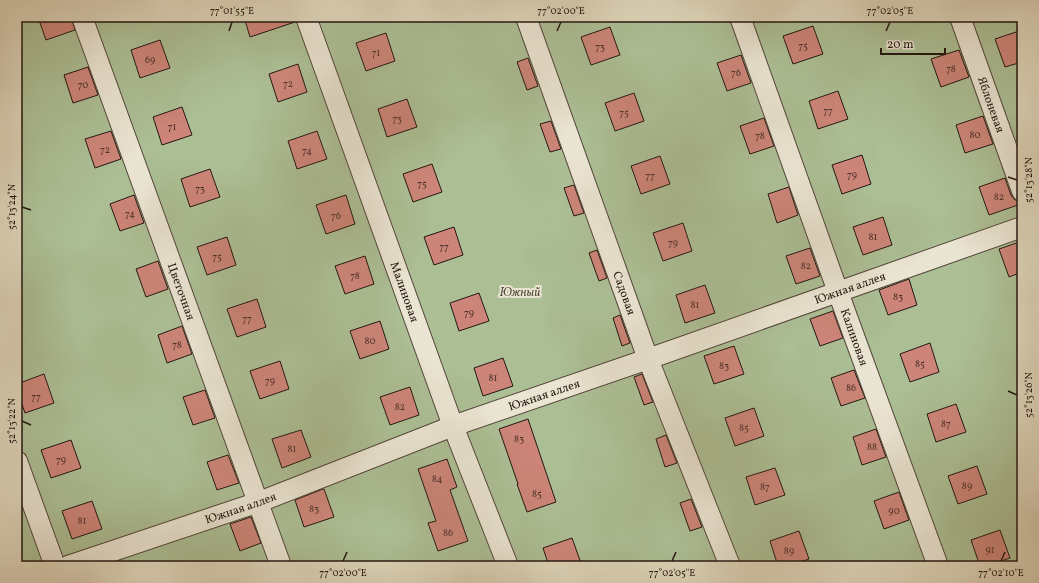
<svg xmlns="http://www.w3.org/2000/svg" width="1039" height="583" font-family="Vollkorn,serif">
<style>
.green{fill:#acbe94;stroke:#686a52}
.building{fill:#cc8578;stroke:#241711}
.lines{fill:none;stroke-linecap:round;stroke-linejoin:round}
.street-casing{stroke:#52463b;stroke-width:22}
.street{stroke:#eae4d2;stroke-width:20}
.ticks{fill:none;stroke:#241711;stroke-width:1.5}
.labels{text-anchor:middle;stroke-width:4;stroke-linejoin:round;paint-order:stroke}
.number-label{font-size:10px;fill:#4e322b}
.street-label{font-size:12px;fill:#241711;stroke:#eae4d2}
.park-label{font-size:12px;font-style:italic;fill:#4d4938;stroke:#eae4d2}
.neatline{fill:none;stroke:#241711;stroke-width:1.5}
.ticks-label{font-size:10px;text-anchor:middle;fill:#241711}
</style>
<rect width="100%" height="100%" fill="#ded5ba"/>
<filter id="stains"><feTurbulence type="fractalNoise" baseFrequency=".005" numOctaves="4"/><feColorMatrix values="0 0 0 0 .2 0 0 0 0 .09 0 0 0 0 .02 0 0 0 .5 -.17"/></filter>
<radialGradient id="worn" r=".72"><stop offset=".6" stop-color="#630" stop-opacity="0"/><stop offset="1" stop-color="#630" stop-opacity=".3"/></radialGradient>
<path class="green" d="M 17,17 L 1022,17 L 1022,566 L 17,566 Z"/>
<path class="building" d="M 38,17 L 71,17 L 75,30 L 46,40 Z
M 244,17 L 295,17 L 295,22 L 250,37 Z
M 813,26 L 823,54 L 793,64 L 783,36 Z
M 610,27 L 620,55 L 591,65 L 581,37 Z
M 1022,30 L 1022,62 L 1005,67 L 995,39 Z
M 386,33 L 395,61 L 366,71 L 356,43 Z
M 160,40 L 170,68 L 140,78 L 131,50 Z
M 959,50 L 969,77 L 941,87 L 931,59 Z
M 741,55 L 751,83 L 727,91 L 717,63 Z
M 528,58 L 538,86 L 527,90 L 517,62 Z
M 298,64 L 307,92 L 278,102 L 269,74 Z
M 88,67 L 98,95 L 73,103 L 64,75 Z
M 838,91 L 848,119 L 818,129 L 809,101 Z
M 634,93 L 644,121 L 615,131 L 605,103 Z
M 407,99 L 417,127 L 387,137 L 378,109 Z
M 182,107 L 192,135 L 162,145 L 153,117 Z
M 983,116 L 993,144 L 965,153 L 956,125 Z
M 764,118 L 774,146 L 750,154 L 740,126 Z
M 551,121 L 561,149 L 550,152 L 540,124 Z
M 111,131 L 121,159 L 95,168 L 85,139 Z
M 317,131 L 327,159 L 297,169 L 288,141 Z
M 862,155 L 871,184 L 842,194 L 832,165 Z
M 660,156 L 670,184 L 641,194 L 631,166 Z
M 432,164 L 442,192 L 413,202 L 403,174 Z
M 210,169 L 220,197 L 190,207 L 181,179 Z
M 1005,178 L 1011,195 L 1014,199 L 1017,201 L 1018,205 L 989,215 L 979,187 Z
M 574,185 L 584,213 L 574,216 L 564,188 Z
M 789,187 L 798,215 L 777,223 L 768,194 Z
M 134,195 L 144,223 L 120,231 L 110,204 Z
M 346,195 L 355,224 L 326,234 L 316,205 Z
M 883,217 L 892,245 L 863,255 L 853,227 Z
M 683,223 L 692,251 L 663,261 L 653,233 Z
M 454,227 L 463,255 L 434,265 L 424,237 Z
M 227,237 L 236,265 L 207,275 L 197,247 Z
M 1022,241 L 1022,272 L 1009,277 L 999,249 Z
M 810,248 L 820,276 L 796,284 L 786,256 Z
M 597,250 L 607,278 L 599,281 L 589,253 Z
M 365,256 L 374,284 L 345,294 L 335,266 Z
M 158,261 L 168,289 L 146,297 L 136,269 Z
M 909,279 L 917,305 L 888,315 L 879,290 Z
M 705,285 L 715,313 L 685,323 L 676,295 Z
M 479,293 L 489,321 L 459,331 L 450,303 Z
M 257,299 L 266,327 L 237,337 L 227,309 Z
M 833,311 L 843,338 L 820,346 L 810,319 Z
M 620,315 L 630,343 L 622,346 L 613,318 Z
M 380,321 L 389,349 L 360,359 L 350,331 Z
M 182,326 L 192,354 L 167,363 L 158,335 Z
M 930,343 L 939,372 L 910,382 L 900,354 Z
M 734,346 L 744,374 L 714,384 L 704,356 Z
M 503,358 L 513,386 L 483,396 L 474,368 Z
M 280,361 L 289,389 L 260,399 L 250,371 Z
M 854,370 L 865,398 L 841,406 L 831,378 Z
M 44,374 L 54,403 L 25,413 L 17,390 L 17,384 Z
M 642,374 L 653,402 L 644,405 L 634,377 Z
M 410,387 L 419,415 L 390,425 L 380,397 Z
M 205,390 L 215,418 L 193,425 L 183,397 Z
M 956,404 L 966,432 L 936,442 L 927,414 Z
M 754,408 L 764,436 L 735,446 L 725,418 Z
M 528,419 L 556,502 L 527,512 L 517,484 L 518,484 L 499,429 Z
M 876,429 L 886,457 L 862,465 L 853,437 Z
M 301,430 L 311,457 L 282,468 L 272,439 Z
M 666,435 L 677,463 L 665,467 L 656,439 Z
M 71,440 L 81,468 L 51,478 L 41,450 Z
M 228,455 L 239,483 L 217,490 L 207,462 Z
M 447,459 L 457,487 L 450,490 L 468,541 L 438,551 L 428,523 L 436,521 L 418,469 Z
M 977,466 L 987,494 L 958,504 L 948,476 Z
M 775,468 L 785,495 L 755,505 L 746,477 Z
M 323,489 L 324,489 L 334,517 L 304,527 L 295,500 Z
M 899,492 L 909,520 L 884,529 L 874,501 Z
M 691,499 L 702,527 L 690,531 L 680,503 Z
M 92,501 L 102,529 L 72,539 L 62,511 Z
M 251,517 L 261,543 L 240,551 L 230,524 Z
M 1000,530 L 1010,558 L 986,566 L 980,566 L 971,540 Z
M 799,531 L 809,559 L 789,566 L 778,566 L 770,541 Z
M 572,538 L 582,566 L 549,566 L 543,548 Z"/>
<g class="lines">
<defs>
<g id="street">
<path id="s1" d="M 82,17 L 281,566"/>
<path id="s2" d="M 306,17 L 453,426 L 508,566"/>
<path id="s3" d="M 526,17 L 648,359 L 730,566"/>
<path id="s4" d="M 740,17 L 838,292 L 938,566"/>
<path id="s5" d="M 960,17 L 1022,191"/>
<path d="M 17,461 L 55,566"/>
<path id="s6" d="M 68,566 L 259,502 L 453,426 L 648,359 L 1022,227"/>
</g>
</defs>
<use href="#street" class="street-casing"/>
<use href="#street" class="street"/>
</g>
<path class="ticks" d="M 229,31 L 232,22M 557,31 L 561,22M 886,31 L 890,22M 1008,177 L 1017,180M 22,207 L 31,210M 1008,391 L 1017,395M 22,421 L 31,425M 343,561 L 347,552M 672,561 L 676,552M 1001,561 L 1005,552"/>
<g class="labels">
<g class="number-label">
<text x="803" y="49">75</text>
<text x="600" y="50">73</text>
<text x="376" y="56">71</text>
<text x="150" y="63">69</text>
<text x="951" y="72">78</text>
<text x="736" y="76">76</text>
<text x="288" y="87">72</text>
<text x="83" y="88">70</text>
<text x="828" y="114">77</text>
<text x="624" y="116">75</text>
<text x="397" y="122">73</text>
<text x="172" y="130">71</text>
<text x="975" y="138">80</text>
<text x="760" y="139">78</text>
<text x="105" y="153">72</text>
<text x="307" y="154">74</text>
<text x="852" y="178">79</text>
<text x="650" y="179">77</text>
<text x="422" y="187">75</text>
<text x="200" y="192">73</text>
<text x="999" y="200">82</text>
<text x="130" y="217">74</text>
<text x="336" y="219">76</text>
<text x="873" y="240">81</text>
<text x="673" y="246">79</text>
<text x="444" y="250">77</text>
<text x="217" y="260">75</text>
<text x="806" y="269">82</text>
<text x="355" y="279">78</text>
<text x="898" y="300">83</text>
<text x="695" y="308">81</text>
<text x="469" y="316">79</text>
<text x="247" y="322">77</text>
<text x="370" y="344">80</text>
<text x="177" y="348">78</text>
<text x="920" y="367">85</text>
<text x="724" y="369">83</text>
<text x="493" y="381">81</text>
<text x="270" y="384">79</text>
<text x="851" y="391">86</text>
<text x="36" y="400">77</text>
<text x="400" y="410">82</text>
<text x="946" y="427">87</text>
<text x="744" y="431">85</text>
<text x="519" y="442">83</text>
<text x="872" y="450">88</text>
<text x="292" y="452">81</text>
<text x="61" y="463">79</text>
<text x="437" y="482">84</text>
<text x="967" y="489">89</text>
<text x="765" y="490">87</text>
<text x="537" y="497">85</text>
<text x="314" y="512">83</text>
<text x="894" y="514">90</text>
<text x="82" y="524">81</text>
<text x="448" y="536">86</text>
<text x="990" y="553">91</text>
<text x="789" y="554">89</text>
</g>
<g class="street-label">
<text dy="4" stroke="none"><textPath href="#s5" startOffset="93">Яблоневая</textPath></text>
<text dy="4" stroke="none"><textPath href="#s6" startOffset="830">Южная аллея</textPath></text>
<text dy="4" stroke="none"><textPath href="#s1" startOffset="292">Цветочная</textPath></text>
<text dy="4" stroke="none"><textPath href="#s2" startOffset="292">Малиновая</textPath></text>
<text dy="4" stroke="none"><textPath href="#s3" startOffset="293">Садовая</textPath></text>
<text dy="4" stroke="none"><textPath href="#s4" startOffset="340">Калиновая</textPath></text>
<text dy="4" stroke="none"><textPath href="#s6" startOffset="506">Южная аллея</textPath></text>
<text dy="4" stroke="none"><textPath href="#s6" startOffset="182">Южная аллея</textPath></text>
</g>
<g class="park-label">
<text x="520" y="296">Южный</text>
</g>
</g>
<rect width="1039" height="583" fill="none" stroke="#ded5ba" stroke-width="44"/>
<path d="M881 48v6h64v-6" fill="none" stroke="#241711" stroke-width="2"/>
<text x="887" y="48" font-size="12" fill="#241711" stroke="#eae4d2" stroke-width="3" paint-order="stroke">20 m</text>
<rect x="22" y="22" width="995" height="539" class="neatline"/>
<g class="ticks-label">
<text x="232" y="14">77°01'55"E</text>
<text x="561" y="14">77°02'00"E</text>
<text x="890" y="14">77°02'05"E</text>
<text transform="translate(1028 180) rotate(-90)" y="4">52°13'28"N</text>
<text transform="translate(11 207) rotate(-90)" y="4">52°13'24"N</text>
<text transform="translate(1028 395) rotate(-90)" y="4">52°13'26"N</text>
<text transform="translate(11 421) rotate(-90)" y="4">52°13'22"N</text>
<text x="343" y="576">77°02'00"E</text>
<text x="672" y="576">77°02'05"E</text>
<text x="1001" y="576">77°02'10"E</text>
</g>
<rect width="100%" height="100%" filter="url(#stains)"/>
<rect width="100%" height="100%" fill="url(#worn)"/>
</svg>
